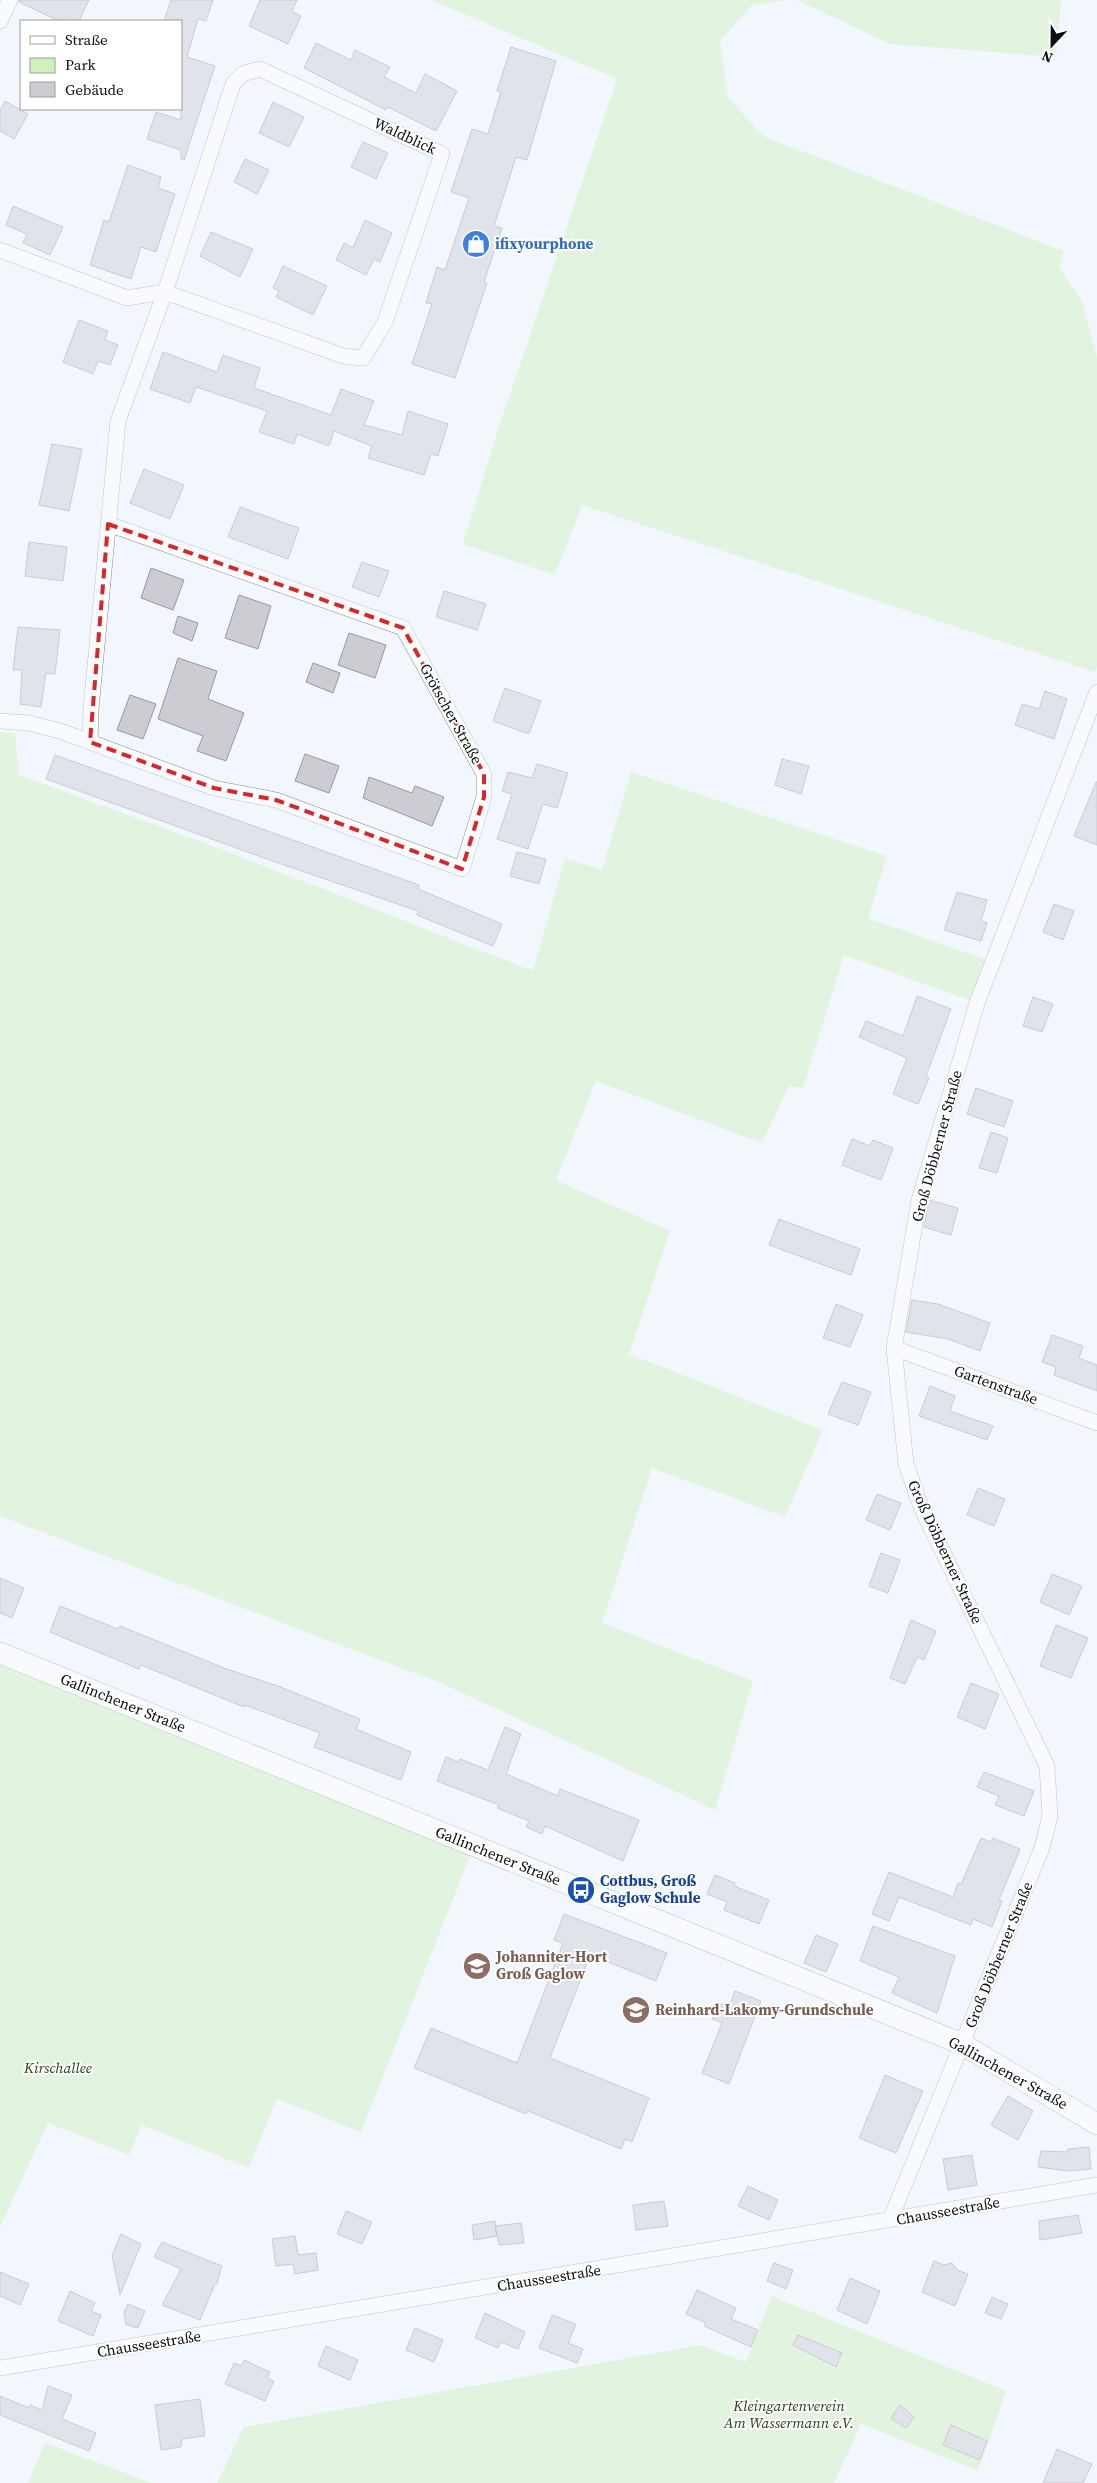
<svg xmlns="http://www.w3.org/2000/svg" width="1097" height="2483" font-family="'Source Serif 4',serif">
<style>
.green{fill:#cff1ba}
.building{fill:#cdccd3;stroke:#99989f}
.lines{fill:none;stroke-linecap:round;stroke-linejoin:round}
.street-casing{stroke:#84888e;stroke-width:16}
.secondary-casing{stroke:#84888e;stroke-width:22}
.street{stroke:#fff;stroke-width:15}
.secondary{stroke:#fff;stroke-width:21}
.marked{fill:none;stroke:#d62828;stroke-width:4;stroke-dasharray:10 6;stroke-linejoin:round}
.labels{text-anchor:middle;stroke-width:4;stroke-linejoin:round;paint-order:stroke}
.street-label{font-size:15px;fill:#0c0d0f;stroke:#fff}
.shop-label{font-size:15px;font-weight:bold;fill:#366cbe;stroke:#fff;text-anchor:start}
.transit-label{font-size:15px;font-weight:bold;fill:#164399;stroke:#fff;text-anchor:start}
.education-label{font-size:15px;font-weight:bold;fill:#785e54;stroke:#fff;text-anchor:start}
.park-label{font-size:15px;font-style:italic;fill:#284114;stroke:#fff}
</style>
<rect width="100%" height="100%" fill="#f2f6fd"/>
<path class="green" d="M 431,0 L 789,0 L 752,5 L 720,41 L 728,98 L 765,137 L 1064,251 L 1059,267 L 1082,301 L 1097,357 L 1097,667 L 1095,672 L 582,505 L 555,575 L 463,544 L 498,430 L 617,79 Z
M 797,0 L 1061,0 L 1056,57 L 890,44 Z
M 0,732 L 15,733 L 19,775 L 221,849 L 533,971 L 565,858 L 602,870 L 631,772 L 887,856 L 868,918 L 987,960 L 971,1001 L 844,955 L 803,1088 L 789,1086 L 762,1143 L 596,1081 L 556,1180 L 670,1231 L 629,1354 L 823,1430 L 785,1517 L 652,1468 L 602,1623 L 753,1681 L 715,1810 L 443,1684 L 0,1516 Z
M 0,1663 L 470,1856 L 361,2132 L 277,2099 L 248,2168 L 142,2125 L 129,2155 L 48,2123 L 0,2227 Z
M 772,2296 L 1006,2391 L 978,2471 L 861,2424 L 834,2483 L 217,2483 L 244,2427 L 701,2345 L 746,2362 Z
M 45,2443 L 152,2483 L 28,2483 Z"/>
<path class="building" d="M 19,0 L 89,0 L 79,21 L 59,21 L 19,2 Z
M 171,0 L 213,0 L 206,21 L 198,19 L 187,57 L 215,66 L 184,160 L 181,159 L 181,150 L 147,139 L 156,112 L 181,120 L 181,21 L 164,21 Z
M 260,0 L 297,0 L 292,11 L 301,16 L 288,44 L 249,26 Z
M 316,43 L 351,60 L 355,50 L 390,67 L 384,77 L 416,93 L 425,74 L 457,91 L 436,131 L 388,107 L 386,110 L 304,68 Z
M 511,47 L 556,61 L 527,160 L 516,157 L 494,226 L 502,228 L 484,282 L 487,283 L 455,378 L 412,364 L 432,304 L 426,303 L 437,267 L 445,270 L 469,198 L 451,192 L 472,129 L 488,134 L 501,92 L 497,91 Z
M 5,101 L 28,114 L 14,139 L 0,131 L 0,110 Z
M 273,102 L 304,117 L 289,147 L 259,133 Z
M 363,142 L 388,153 L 376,179 L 351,167 Z
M 245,159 L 269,170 L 257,194 L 234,182 Z
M 128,165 L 161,177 L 158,188 L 175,194 L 156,252 L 141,247 L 131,279 L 90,265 L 104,220 L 109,222 Z
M 13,206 L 63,227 L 50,255 L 23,243 L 27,234 L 6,225 Z
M 365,220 L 392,233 L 380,262 L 374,259 L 366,275 L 336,260 L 344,243 L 353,248 Z
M 211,232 L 253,249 L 240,277 L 200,256 Z
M 283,266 L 327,286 L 313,315 L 276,297 L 279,291 L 273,288 Z
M 79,320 L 108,331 L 105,340 L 118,345 L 110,365 L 98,361 L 93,374 L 63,362 Z
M 163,352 L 217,372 L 223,355 L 260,368 L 254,388 L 331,415 L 341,389 L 374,401 L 364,425 L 402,435 L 408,411 L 448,424 L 438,456 L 431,454 L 424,475 L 368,458 L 372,446 L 334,431 L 329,446 L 297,434 L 294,444 L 259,432 L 267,411 L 196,387 L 190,403 L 150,389 Z
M 52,444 L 82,449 L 69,511 L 39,505 Z
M 144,469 L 184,485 L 170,519 L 130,503 Z
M 240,507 L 299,528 L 288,559 L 228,537 Z
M 29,542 L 67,547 L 63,581 L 25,576 Z
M 362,562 L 389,571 L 379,597 L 352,587 Z
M 151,568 L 184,580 L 173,610 L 141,598 Z
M 444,591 L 486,604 L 477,630 L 436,617 Z
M 239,595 L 271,606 L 258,649 L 225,638 Z
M 178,616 L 198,623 L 192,641 L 173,633 Z
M 18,627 L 60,630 L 55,674 L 46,673 L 41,707 L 20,704 L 22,670 L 13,670 Z
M 349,633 L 386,645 L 375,678 L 338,665 Z
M 178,658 L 217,671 L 208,699 L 244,713 L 226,761 L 197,751 L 203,736 L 158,719 Z
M 313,663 L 340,673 L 333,693 L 306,682 Z
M 505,688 L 541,701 L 529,734 L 493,721 Z
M 1045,691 L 1067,699 L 1054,739 L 1015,725 L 1022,704 L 1039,709 Z
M 130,695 L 156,704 L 143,739 L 117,730 Z
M 305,754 L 339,766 L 329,793 L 295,781 Z
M 55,755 L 419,885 L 418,889 L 502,924 L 493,946 L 417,915 L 418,911 L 264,858 L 46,779 Z
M 782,759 L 809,766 L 801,794 L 775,785 Z
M 537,764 L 568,773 L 557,808 L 543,804 L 528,849 L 497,839 L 512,794 L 502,791 L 508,772 L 532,778 Z
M 369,777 L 412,793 L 415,786 L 444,797 L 432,826 L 363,798 Z
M 1096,782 L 1097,782 L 1097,845 L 1074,836 Z
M 517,852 L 546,859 L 539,884 L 510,876 Z
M 957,892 L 987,900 L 981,921 L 987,923 L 981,941 L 944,930 Z
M 1054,904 L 1074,911 L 1063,940 L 1043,932 Z
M 917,996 L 951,1009 L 926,1076 L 929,1078 L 918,1104 L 893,1094 L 907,1058 L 859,1037 L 866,1021 L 903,1036 Z
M 1033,997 L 1053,1004 L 1042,1032 L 1023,1026 Z
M 976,1088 L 1013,1101 L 1004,1127 L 967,1114 Z
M 991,1132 L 1008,1138 L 997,1173 L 979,1168 Z
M 852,1139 L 870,1146 L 873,1140 L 893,1148 L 881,1180 L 842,1165 Z
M 929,1200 L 958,1208 L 951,1235 L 924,1227 Z
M 779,1219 L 860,1249 L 851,1275 L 769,1245 Z
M 912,1300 L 938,1304 L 990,1323 L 980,1351 L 948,1339 L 906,1332 Z
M 836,1304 L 863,1315 L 850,1347 L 823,1338 Z
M 1052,1335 L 1083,1346 L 1079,1358 L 1097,1365 L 1097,1391 L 1054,1375 L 1056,1367 L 1042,1362 Z
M 842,1382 L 871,1392 L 858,1425 L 828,1414 Z
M 930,1386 L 955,1396 L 950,1411 L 993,1426 L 987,1440 L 919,1416 Z
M 978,1488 L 1005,1499 L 994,1526 L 967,1515 Z
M 877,1494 L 901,1503 L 890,1530 L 866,1520 Z
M 881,1553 L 900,1560 L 888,1593 L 869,1586 Z
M 1052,1574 L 1082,1586 L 1069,1615 L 1040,1602 Z
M 0,1578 L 24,1588 L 12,1618 L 0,1613 Z
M 60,1606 L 118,1629 L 120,1626 L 224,1668 L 278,1686 L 360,1719 L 356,1729 L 411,1752 L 401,1780 L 314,1747 L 320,1733 L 245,1705 L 244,1707 L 141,1665 L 139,1669 L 50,1632 Z
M 911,1620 L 936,1631 L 924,1660 L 917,1657 L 905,1684 L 890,1678 Z
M 1056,1625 L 1088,1638 L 1071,1678 L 1040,1666 Z
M 971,1683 L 999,1694 L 985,1729 L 957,1717 Z
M 505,1727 L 521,1734 L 506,1774 L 558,1796 L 560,1789 L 639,1820 L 623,1861 L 545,1826 L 542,1834 L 526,1827 L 529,1821 L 497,1808 L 499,1805 L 437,1781 L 446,1757 L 459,1762 L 460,1759 L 488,1770 Z
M 984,1772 L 1034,1791 L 1024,1816 L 995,1805 L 999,1796 L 977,1787 Z
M 981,1838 L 991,1842 L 993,1838 L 1020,1849 L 999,1900 L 1002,1901 L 992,1927 L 973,1919 L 971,1925 L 899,1897 L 889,1921 L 872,1914 L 889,1872 L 953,1897 L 958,1883 L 961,1884 Z
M 715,1875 L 735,1883 L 734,1886 L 769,1900 L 759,1924 L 724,1910 L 727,1902 L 707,1894 Z
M 564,1914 L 667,1953 L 656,1981 L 590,1955 L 550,2058 L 649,2098 L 632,2142 L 625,2139 L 621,2149 L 528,2111 L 526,2114 L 414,2068 L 431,2028 L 517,2063 L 563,1943 L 554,1940 Z
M 873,1926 L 955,1956 L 937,2013 L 892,1993 L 899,1977 L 860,1961 Z
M 816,1935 L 838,1944 L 826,1972 L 804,1963 Z
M 735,1991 L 761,2001 L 729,2084 L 702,2073 L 722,2023 L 712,2019 L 718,2003 L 729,2007 Z
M 885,2075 L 923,2091 L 896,2153 L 859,2138 Z
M 1008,2096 L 1033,2111 L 1018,2140 L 991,2125 Z
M 1089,2147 L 1091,2169 L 1068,2171 L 1038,2167 L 1041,2151 L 1068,2152 L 1068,2149 Z
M 972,2155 L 977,2185 L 948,2190 L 943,2159 Z
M 748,2186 L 778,2200 L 769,2220 L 738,2206 Z
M 664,2201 L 668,2226 L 636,2230 L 633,2205 Z
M 346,2211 L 372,2222 L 362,2244 L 337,2234 Z
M 1078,2215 L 1082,2233 L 1040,2240 L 1039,2221 Z
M 495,2221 L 497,2236 L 474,2240 L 472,2225 Z
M 521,2223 L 524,2243 L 499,2245 L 495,2226 Z
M 121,2234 L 141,2244 L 120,2295 L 112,2255 Z
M 295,2236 L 298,2255 L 316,2253 L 318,2270 L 295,2274 L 293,2264 L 276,2266 L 272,2239 Z
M 162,2242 L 222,2266 L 217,2284 L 215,2284 L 200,2320 L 162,2305 L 181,2269 L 154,2257 Z
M 934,2261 L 944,2265 L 952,2263 L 957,2270 L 968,2274 L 955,2306 L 922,2292 Z
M 774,2263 L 793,2270 L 786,2289 L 767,2281 Z
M 0,2272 L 29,2284 L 20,2305 L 0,2296 Z
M 850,2278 L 880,2291 L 867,2324 L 837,2310 Z
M 697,2290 L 736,2308 L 731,2319 L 758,2330 L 751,2347 L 704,2326 L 706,2323 L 686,2314 Z
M 70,2291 L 95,2303 L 91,2311 L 101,2315 L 93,2336 L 58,2321 Z
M 992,2297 L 1008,2304 L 1001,2319 L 985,2313 Z
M 128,2304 L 145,2311 L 138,2328 L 126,2325 L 124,2313 Z
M 485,2313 L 525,2332 L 518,2349 L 501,2342 L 498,2348 L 475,2338 Z
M 552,2315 L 576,2324 L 568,2343 L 583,2349 L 577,2363 L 539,2348 Z
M 415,2328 L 443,2340 L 434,2362 L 406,2350 Z
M 798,2335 L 842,2353 L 836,2367 L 793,2345 Z
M 326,2346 L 358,2360 L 350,2380 L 318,2366 Z
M 244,2360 L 270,2372 L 267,2378 L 274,2381 L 265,2401 L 225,2384 L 234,2363 L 241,2366 Z
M 48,2386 L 72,2395 L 62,2419 L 96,2433 L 89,2451 L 0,2415 L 0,2396 L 29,2408 L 30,2405 L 42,2410 Z
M 200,2399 L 205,2436 L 182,2439 L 181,2447 L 161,2450 L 155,2405 Z
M 900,2405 L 914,2417 L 906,2428 L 891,2418 Z
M 951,2425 L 987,2441 L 980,2460 L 943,2445 Z
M 1057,2449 L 1092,2464 L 1083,2483 L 1043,2483 Z"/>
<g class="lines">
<defs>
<path id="street" d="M 0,21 L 10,0
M 0,250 L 127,298 L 165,292 L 343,356 L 363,358 L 385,322 L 442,154 L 260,69 L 242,74 L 233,84 L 165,292 L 118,421 L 91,709 L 90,742
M 0,721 L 29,723 L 60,731 L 214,788 L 276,800 L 462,869 L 484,797 L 484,774 L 403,628 L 108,524
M 894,1348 L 1097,1423
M 890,2220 L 1042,1848 L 1050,1816 L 1047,1766 L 921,1507 L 906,1464 L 894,1348 L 919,1200 L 977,1003 L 1097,692
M 0,2368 L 1097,2185"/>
<path id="secondary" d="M 0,1653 L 962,2044 L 1097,2124"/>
</defs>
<use href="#street" class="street-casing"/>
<use href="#secondary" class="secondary-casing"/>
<use href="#street" class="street"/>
<use href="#secondary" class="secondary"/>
</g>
<path d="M0 0H1097V2483H0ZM 108,524 L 403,628 L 484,774 L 484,797 L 462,869 L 276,800 L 214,788 L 90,742 Z" fill="#f2f6fd" fill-opacity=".55" fill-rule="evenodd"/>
<path class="marked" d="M 108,524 L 403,628 L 484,774 L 484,797 L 462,869 L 276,800 L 214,788 L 90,742 Z"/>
<defs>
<symbol id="shop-disc" viewBox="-11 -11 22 22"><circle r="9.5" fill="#3f7fe0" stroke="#fff"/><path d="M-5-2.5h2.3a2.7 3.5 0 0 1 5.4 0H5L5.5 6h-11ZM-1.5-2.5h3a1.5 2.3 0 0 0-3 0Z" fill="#fff"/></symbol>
<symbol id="bus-disc" viewBox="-11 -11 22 22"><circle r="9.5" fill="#1a4fb4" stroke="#fff"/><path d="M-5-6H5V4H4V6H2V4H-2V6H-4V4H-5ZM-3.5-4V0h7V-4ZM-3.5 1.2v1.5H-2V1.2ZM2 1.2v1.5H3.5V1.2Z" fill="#fff"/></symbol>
<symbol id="school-disc" viewBox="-11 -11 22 22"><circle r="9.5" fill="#8d6e63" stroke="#fff"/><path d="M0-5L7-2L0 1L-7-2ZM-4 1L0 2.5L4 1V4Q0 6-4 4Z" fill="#fff"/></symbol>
</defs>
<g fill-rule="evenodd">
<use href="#shop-disc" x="460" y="228" width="32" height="32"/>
<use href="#bus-disc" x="565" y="1874" width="32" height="32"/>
<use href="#school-disc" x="461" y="1950" width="32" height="32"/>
<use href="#school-disc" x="620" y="1994" width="32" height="32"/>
</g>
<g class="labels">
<g class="street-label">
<text transform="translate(405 136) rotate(25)" y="5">Waldblick</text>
<text transform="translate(451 714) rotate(61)" y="5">Grötscher Straße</text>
<text transform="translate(937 1146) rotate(-75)" y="5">Groß Döbberner Straße</text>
<text transform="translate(996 1385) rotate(20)" y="5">Gartenstraße</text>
<text transform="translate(945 1552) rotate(65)" y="5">Groß Döbberner Straße</text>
<text transform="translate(123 1703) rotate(22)" y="5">Gallinchener Straße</text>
<text transform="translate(498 1856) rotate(22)" y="5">Gallinchener Straße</text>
<text transform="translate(999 1955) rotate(-68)" y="5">Groß Döbberner Straße</text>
<text transform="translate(1008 2073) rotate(29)" y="5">Gallinchener Straße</text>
<text transform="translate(948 2211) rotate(-10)" y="5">Chausseestraße</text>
<text transform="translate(549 2278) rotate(-9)" y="5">Chausseestraße</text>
<text transform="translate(149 2344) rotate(-9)" y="5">Chausseestraße</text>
</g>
<g class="shop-label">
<text x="495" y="249">ifixyourphone</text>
</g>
<g class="transit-label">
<text x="600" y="1886">Cottbus, Groß<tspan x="600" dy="17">Gaglow Schule</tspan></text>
</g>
<g class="education-label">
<text x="496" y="1962">Johanniter-Hort<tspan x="496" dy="17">Groß Gaglow</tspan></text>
<text x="655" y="2015">Reinhard-Lakomy-Grundschule</text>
</g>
<g class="park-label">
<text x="58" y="2073">Kirschallee</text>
<text x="789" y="2411">Kleingartenverein<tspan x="789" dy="17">Am Wassermann e.V.</tspan></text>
</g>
</g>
<rect x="20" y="20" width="162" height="90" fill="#ffffff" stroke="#9e9e9f"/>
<rect x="30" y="36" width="25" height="8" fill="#ffffff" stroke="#9e9e9f"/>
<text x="65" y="45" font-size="15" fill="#0c0d0f">Straße</text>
<rect x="30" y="58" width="25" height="15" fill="#cff1ba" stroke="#9e9e9f"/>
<text x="65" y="70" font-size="15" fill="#0c0d0f">Park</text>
<rect x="30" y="82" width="25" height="15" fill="#cdccd3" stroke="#9e9e9f"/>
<text x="65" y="95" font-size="15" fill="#0c0d0f">Gebäude</text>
<g transform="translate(1052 45) rotate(202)" stroke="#ffffff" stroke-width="4" paint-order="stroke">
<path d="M0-4L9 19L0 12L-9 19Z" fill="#0c0d0f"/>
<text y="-8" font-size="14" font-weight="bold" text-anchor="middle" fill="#0c0d0f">N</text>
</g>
</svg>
